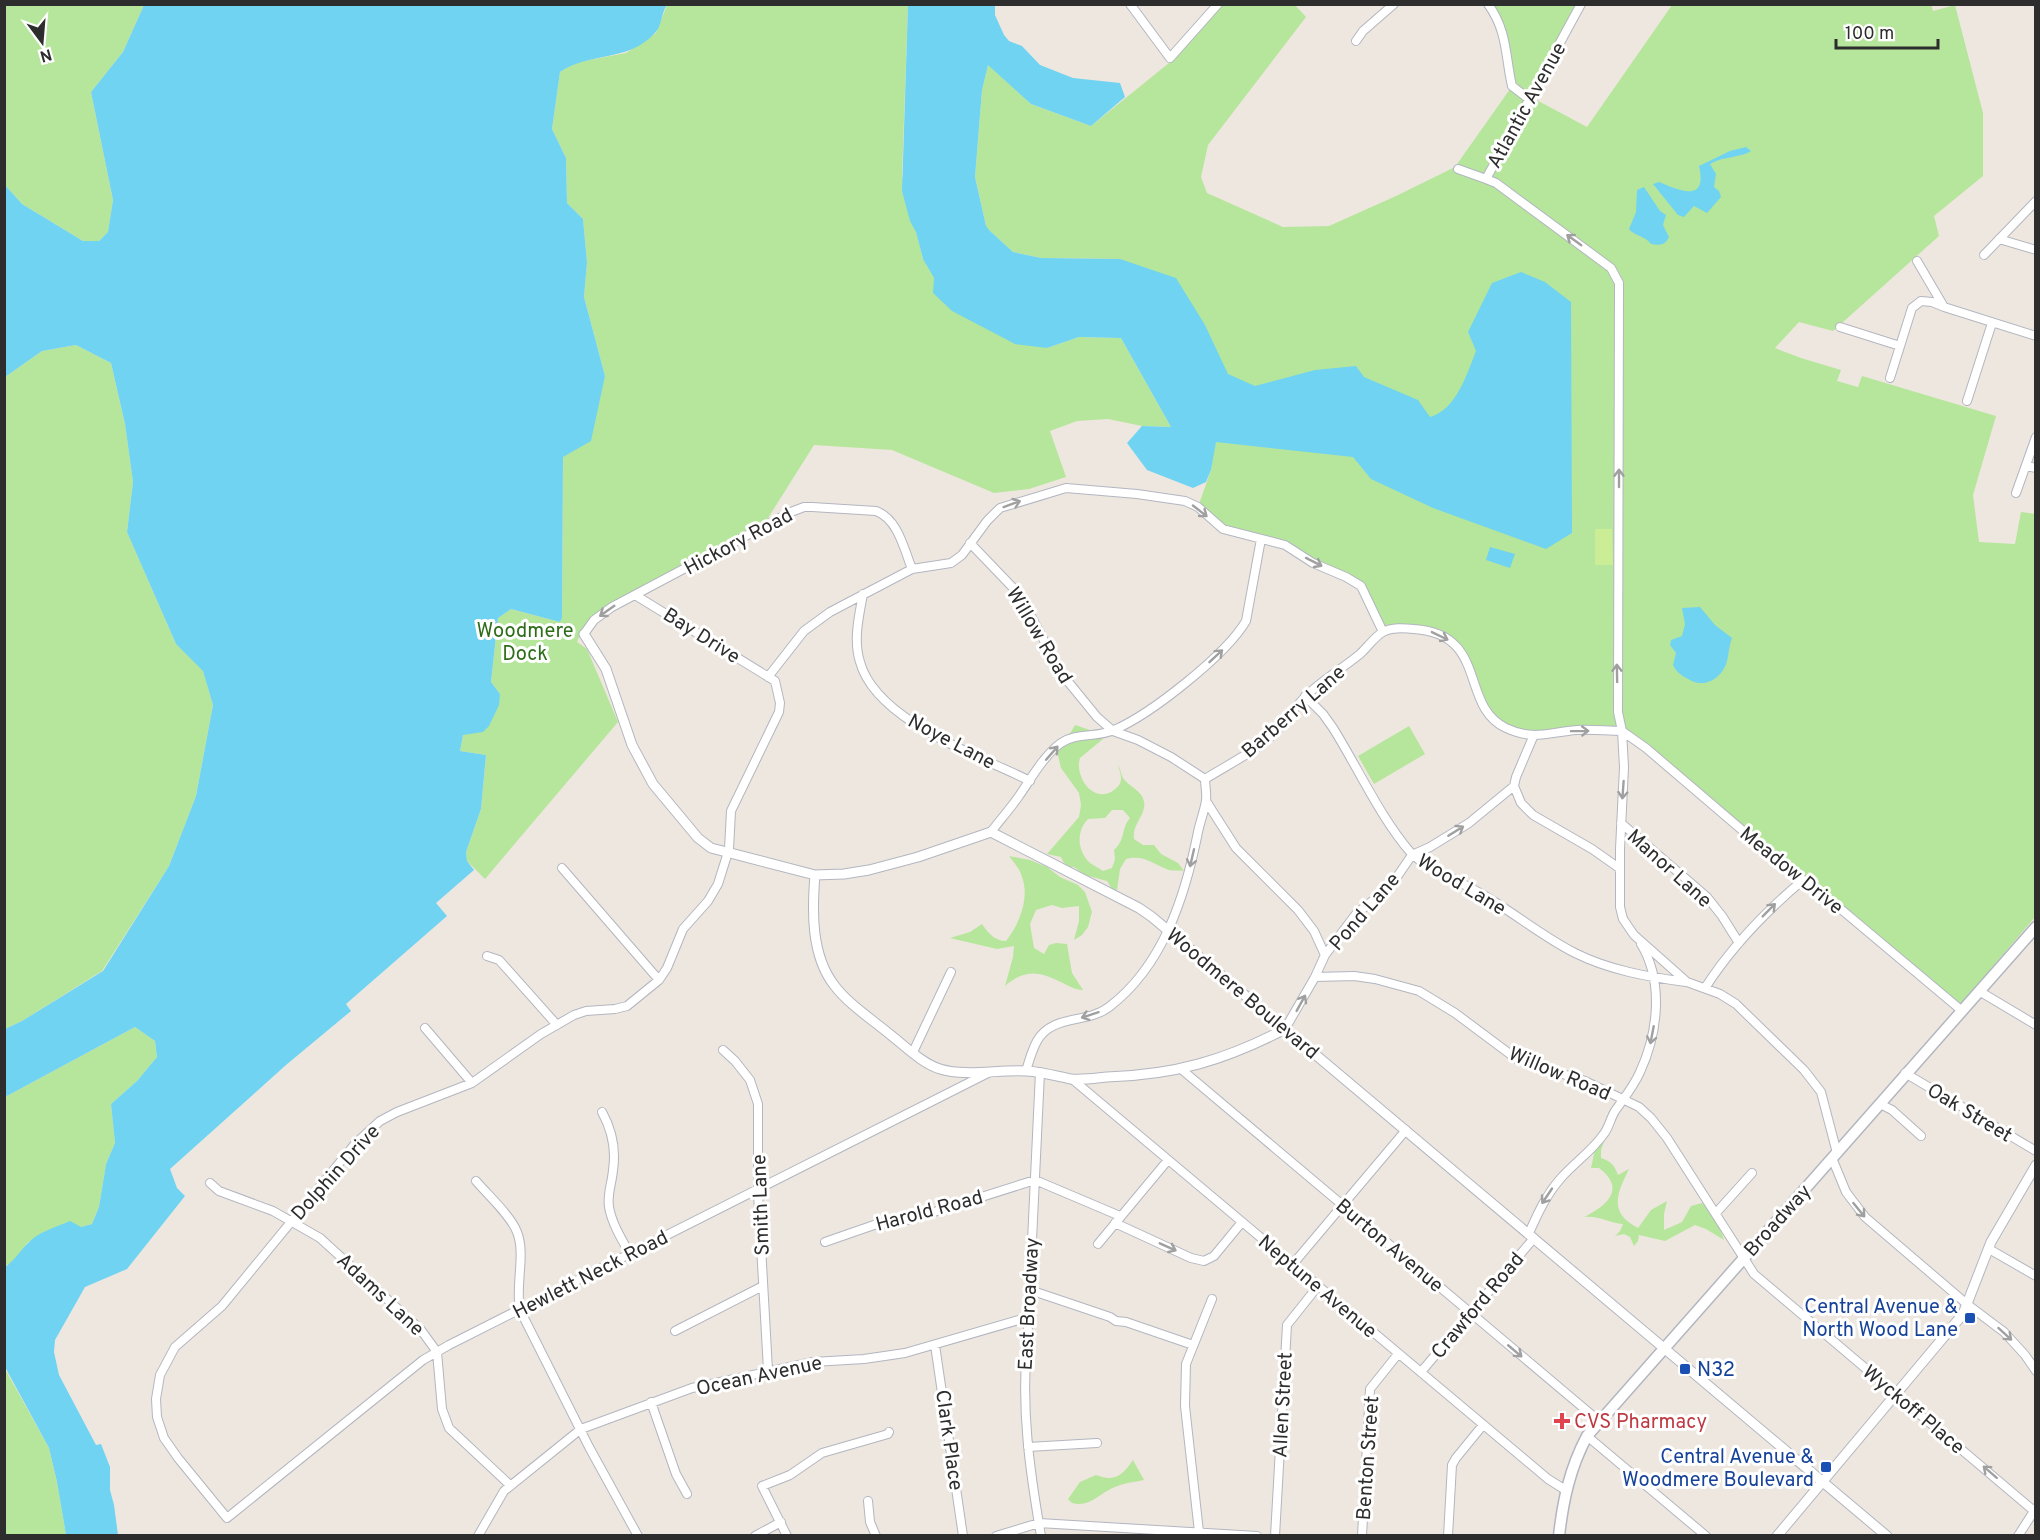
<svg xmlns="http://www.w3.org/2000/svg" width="2040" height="1540" font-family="Overpass,sans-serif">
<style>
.green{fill:#b6e69b;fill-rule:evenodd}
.pitch{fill:#cbed96}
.water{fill:#70d3f2}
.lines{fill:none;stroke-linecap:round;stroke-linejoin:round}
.minor-casing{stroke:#b3b6c0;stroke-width:10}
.tertiary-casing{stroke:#b3b6c0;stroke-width:11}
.secondary-casing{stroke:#b3b6c0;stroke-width:13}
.minor{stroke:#fff;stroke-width:8}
.tertiary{stroke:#fff;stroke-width:9}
.secondary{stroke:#fff;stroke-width:10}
.oneway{stroke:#a0a0a0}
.transit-dot{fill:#1a4fb4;stroke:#fff;stroke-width:2}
.health-dot{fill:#e0444e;stroke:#fff;stroke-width:2}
.labels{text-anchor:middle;stroke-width:6;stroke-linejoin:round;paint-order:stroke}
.street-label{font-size:20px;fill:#2d2d2d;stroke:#fff}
.park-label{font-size:20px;fill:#2d6d19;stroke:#fff}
.transit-label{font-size:20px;fill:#164399;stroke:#fff;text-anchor:end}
.health-label{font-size:20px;fill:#be3a42;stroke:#fff;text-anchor:start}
</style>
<rect width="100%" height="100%" fill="#eee7df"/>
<path class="green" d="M 1931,4 L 1933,11 L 1955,5 L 1983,113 L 1983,176 L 1934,216 L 1939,236 L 1833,331 L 1799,322 L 1775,348 L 1801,358 L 1841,370 L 1837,381 L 1858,387 L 1862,376 L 1996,416 L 1973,495 L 1979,542 L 2015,544 L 2021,512 L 2035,514 L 2035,917 L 1960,1005 L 1622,731 L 1529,734 L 1507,729 L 1489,716 L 1462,652 L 1443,637 L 1419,629 L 1383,632 L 1356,582 L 1275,541 L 1235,533 L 1198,507 L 1211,470 L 1215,442 L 1120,259 L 1041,258 L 1013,252 L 989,230 L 926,264 L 934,278 L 1047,348 L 1079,337 L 1121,338 L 1171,427 L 1142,426 L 1108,419 L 1077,421 L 1050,431 L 1066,477 L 1029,489 L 994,493 L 892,450 L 814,445 L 763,526 L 615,603 L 583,627 L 577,642 L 587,649 L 618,722 L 485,879 L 467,861 L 466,852 L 481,809 L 486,755 L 460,751 L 463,735 L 500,694 L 491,682 L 498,618 L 511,609 L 560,622 L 562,618 L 563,457 L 605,376 L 584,297 L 587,262 L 583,219 L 567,203 L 566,158 L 552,129 L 560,72 L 573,63 L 626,53 L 656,33 L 667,5 L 908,5 L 902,176 L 923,259 L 986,226 L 975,177 L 982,90 L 988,64 L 1031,104 L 1091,126 L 1169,63 L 1220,5 L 1295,5 L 1306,17 L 1208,145 L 1201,177 L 1207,193 L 1283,227 L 1329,226 L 1396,196 L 1455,167 L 1510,89 L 1510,55 L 1505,28 L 1497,12 L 1491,5 L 1578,5 L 1529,96 L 1587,127 L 1672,5 Z
M 5,5 L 144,5 L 123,52 L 91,92 L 113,200 L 108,232 L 99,241 L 83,241 L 22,204 L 5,185 Z
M 76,345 L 111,363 L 125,424 L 133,482 L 127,532 L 176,644 L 203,670 L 213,705 L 196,796 L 169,866 L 102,971 L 22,1021 L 5,1029 L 5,377 L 42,351 Z
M 1075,725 L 1090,730 L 1103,739 L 1080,758 C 1074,777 1094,805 1114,790 C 1118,787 1121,784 1121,778 C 1121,774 1119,769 1118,764 C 1120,768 1121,774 1123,778 C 1130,788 1147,792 1144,808 C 1142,818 1132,827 1134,839 L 1143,845 L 1154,845 L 1161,854 L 1178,863 L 1184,871 C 1179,870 1173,871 1169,870 C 1154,865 1144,854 1126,859 L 1120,869 L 1117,890 L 1112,889 L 1107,881 L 1085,875 L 1074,867 L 1066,867 L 1061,857 L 1047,854 L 1079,817 L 1081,805 L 1079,793 L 1061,768 L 1057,751 L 1061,740 L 1071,732 ZM 1112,810 L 1123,810 L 1130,818 C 1121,828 1126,839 1114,850 L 1115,859 L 1112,868 L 1103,871 C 1099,868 1094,866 1090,863 C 1077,851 1076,831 1088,819 L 1105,818 Z
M 1409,726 L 1425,754 L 1374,784 L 1358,756 Z
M 1009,856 L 1030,860 L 1047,867 L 1060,877 L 1078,885 L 1085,892 L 1092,912 L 1088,927 L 1082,935 L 1074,940 L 1079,921 L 1079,906 L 1062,908 L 1052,905 L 1036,910 L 1030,924 L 1034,948 L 1044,954 L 1049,945 L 1056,943 L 1067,944 L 1072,973 L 1083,990 C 1075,990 1069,986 1061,982 C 1038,971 1025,969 1005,986 L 1013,957 L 1014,946 L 997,949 L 950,938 L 970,932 L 982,924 C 988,933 995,941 1006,941 C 1019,925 1030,898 1022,877 C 1020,869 1014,863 1009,856 Z
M 135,1027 L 155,1041 L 157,1057 L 137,1081 L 111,1104 L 115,1143 L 106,1164 L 99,1207 L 92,1224 L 28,1242 L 14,1261 L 5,1266 L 5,1097 Z
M 1604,1142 L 1601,1150 L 1601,1158 C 1611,1161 1615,1166 1618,1175 L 1629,1169 C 1617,1194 1608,1212 1638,1228 L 1651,1210 L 1667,1201 L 1664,1214 L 1664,1230 L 1682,1222 L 1691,1206 L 1702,1203 C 1713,1212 1720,1226 1724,1240 L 1706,1229 L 1695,1225 L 1665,1241 L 1639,1235 L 1638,1241 L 1634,1246 L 1630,1237 L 1624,1234 L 1615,1236 L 1620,1231 L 1623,1224 C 1609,1223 1598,1215 1584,1217 C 1606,1206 1627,1189 1599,1168 L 1591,1168 L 1595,1149 Z
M 4,1367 L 49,1448 L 57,1482 L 66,1535 L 5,1535 Z
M 1133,1460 L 1144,1480 C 1134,1482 1124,1483 1115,1487 C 1101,1492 1090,1508 1072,1503 L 1068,1499 L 1080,1482 L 1096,1475 C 1115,1482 1122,1476 1133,1460 Z"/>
<path class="pitch" d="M 1595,529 L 1612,529 L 1613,565 L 1595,565 Z"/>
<path class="water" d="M 144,5 L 667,5 C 661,13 662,27 654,34 C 628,62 589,52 560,72 L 552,129 L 566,158 L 567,203 L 583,219 L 587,262 L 584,297 L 605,376 L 591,441 L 563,457 L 562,618 L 560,622 L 511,609 L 498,618 L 491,682 L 500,694 L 499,705 L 489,726 L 483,732 L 463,735 L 460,751 L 486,755 L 481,809 L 466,852 L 467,861 L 474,870 L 436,903 L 447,916 L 346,1004 L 351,1011 L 286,1065 L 170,1169 L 177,1188 L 185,1196 L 127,1269 L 85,1287 L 55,1340 L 54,1352 L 59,1375 L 96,1445 L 101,1444 L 110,1467 L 110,1490 L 114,1505 L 118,1535 L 66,1535 L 57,1482 L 49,1448 L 5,1367 L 5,1267 C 15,1260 19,1252 28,1243 C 38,1232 56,1227 70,1221 L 81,1227 L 92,1224 L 99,1207 L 106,1164 L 115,1143 L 111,1104 L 137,1081 L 157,1057 L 155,1041 L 135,1027 L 5,1097 L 5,1029 L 22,1021 L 103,971 L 169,866 L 196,796 L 213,705 L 203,671 L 176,644 L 127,532 L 133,482 L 125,424 L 111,363 L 76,345 L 42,351 L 5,377 L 5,185 L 22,204 L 83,241 L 99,241 L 108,232 L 113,200 L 91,92 L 123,52 Z
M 908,5 L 995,5 L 995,15 L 1004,35 L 1009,41 L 1022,46 L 1040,65 L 1073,78 L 1120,83 L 1125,97 L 1091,126 L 1031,104 L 988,65 L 982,90 L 975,177 L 986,226 L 989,230 L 1013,252 L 1041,258 L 1120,259 L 1176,278 L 1205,325 L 1228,374 L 1255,386 L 1315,370 L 1356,366 L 1364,377 L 1418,400 L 1430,417 C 1456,410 1467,374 1476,351 L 1468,332 L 1492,283 L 1521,272 L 1545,282 L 1571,302 L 1572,533 L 1546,549 L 1433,508 L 1371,479 L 1353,457 L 1216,442 L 1211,470 L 1206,482 L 1193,488 L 1147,470 L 1127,443 L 1142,426 L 1171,427 L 1121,338 L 1079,337 L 1047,348 L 1015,344 L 952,311 L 933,293 L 934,278 L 923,259 L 916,232 L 910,221 L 902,191 Z
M 1746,147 L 1751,151 C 1741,158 1723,156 1710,164 L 1716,174 L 1714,187 L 1719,191 L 1721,197 L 1707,213 L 1694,206 L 1684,217 L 1678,215 L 1653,184 L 1659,182 C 1678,190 1708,204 1699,166 L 1730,151 Z
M 1644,187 L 1660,211 L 1666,215 L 1663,225 L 1669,237 C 1665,246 1660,245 1651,244 C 1644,235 1634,236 1629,229 L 1636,212 L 1637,190 Z
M 1490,547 L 1515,554 L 1510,568 L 1486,560 Z
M 1700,607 L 1715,625 L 1732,638 C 1729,646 1729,653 1727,661 C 1723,677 1706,689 1690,680 C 1682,676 1677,673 1673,665 L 1676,653 L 1670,645 L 1671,640 L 1682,636 L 1685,624 L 1682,608 Z"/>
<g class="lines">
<defs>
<path id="minor" d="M 1130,4 L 1170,58 L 1218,4
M 1488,4 C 1508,32 1505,56 1512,86 L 1529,99
M 1356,41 L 1363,31 L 1394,4
M 1458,169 L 1486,179 L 1581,4
M 1486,179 L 1496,183 L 1611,268 L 1619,283 L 1618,712 L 1622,731 L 1624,767 L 1620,849 L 1620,907 L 1623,919 L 1634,935 L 1687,982 L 1720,994 L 1736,1004 L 1804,1070 L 1821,1092 L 1837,1153
M 1999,239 L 2036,250
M 1984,255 L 2036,201
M 1917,261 L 1944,307 L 2036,336
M 1840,327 L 1900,346
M 1890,378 L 1912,308 L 1921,301 L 1932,302 L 1944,307
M 1967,401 L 1992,323
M 2026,466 L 2036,468
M 2016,493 L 2036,437
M 970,543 L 1020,595 L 1061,673 L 1097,717 L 1113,731 L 1138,740 L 1171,757 L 1205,779
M 863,594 C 859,616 853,640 860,662 C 876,721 980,756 1030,781
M 635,595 L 775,681 L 780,703 L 779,712 L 731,811 L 729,849 L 718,884 L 708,901 L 683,929 L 667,968 L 659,980 L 627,1006 L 615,1009 L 586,1011 L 574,1015 L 541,1034 L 472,1083 L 397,1112 L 380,1121 L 355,1144 L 222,1306 L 175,1347 L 160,1375 L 156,1399 L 157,1417 L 164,1438 L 178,1458 L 227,1518 L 423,1360 L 449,1345 L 988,1073
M 584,634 L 594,620 L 612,607 L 791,512 L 804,507 L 812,507 L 876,511 C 898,519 904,549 912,569
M 768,677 L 804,631 L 830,612 L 912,569 L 951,563 L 962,555 L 987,521 L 1000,508 L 1066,488 L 1137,494 L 1185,501 L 1198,507 L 1223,529 L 1285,545 L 1313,563 L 1346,577 L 1361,586 L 1383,632
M 1305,696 L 1323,714 L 1333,728 C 1358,768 1380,817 1411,853 C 1423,866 1461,882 1478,892 C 1511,910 1541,936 1575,953 C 1609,970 1648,977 1686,982
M 1622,731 L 1646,748 L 1783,865 L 1836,905 L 1961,1010
M 1205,779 C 1226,766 1248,755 1267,740 C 1282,727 1292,710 1306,696 C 1322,680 1342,669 1360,654 C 1367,648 1374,637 1383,632 C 1392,627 1404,628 1414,629 C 1489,634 1459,706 1506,728 C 1534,741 1549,732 1577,730 C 1592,729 1607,731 1622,731
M 1514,786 L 1521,803 L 1533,815 L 1592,849 L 1619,868
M 1206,801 L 1236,848 L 1298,910 L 1314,931 L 1325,955
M 1621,823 L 1707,897 L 1722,916 L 1739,943
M 991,832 C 1000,820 1010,809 1019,796 C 1030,780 1045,754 1061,743 C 1077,732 1097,738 1114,730 C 1151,714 1226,655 1246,621 L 1261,539
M 562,868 L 659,980
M 487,956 L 499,960 L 557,1025
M 1315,977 L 1354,976 L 1375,979 L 1419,991 L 1455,1013 L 1518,1060 L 1585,1081 L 1639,1107 L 1651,1118 L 1667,1138 L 1754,1274 L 2034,1511
M 1705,988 C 1732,946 1765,912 1803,880
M 1979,991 L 2036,1025
M 425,1028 L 472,1083
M 1285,1029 L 1315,977 L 1325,955 L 1356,914 L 1390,887 L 1412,855 L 1430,847 L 1469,823 L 1514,786 L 1516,777 L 1533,737
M 723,1050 L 735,1061 L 750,1080 L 758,1104 L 758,1193 L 768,1370
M 913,1052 L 951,972
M 1181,1069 L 1599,1421
M 1026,1071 C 1029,1061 1032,1050 1037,1041 C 1052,1014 1087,1024 1109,1007 C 1163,966 1185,897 1198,832 C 1200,822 1204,812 1206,801 C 1207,794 1205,786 1205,779
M 1040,1072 L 1027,1346 C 1021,1410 1030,1472 1041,1536
M 1905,1073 L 2036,1151
M 1072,1079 L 1548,1479 L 1567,1491
M 1880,1104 L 1892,1110 L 1921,1136
M 602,1112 C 612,1130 616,1150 613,1170 C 612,1183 607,1194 609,1207 C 612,1224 622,1240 630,1254
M 1832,1158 L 1846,1192 L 1865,1217 L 1968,1305 L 2004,1332 L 2025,1355 L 2036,1371
M 476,1181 C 488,1195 511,1216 517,1232 C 526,1254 515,1285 520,1310 L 589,1447 L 638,1536
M 210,1183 L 219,1191 L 273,1211 L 320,1238 L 421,1330 L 437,1352 L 442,1409 L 449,1428 L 510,1485
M 1716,1213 L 1752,1173
M 1115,1223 L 1191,1258 L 1204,1261 L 1214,1256 L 1242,1222
M 1529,1233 C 1538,1213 1546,1195 1561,1178 C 1574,1163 1592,1151 1603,1135 C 1609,1128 1610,1119 1615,1111 C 1624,1098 1634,1086 1640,1072 C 1658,1033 1664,982 1641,944
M 825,1242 L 874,1225 L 912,1219 L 1035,1180 L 1120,1216
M 1098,1244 L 1168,1160
M 1989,1249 L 2036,1276
M 1293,1264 L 1406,1130
M 1030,1290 L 1110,1317 L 1116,1321 L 1126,1322 L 1193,1345
M 675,1331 L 763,1286
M 935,1345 L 963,1536
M 1421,1372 L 1534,1238
M 651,1402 L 676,1474 L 687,1494
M 1587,1436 L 1706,1536
M 1028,1447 L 1097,1443
M 868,1501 L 870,1522 L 876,1536
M 1199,1532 L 1185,1406 L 1186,1364 L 1212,1299
M 478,1536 L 504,1491 L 581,1429 L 692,1388 L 813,1362 L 864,1359 L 905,1353 L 1029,1317
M 755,1536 L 781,1522
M 787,1536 L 762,1486 L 790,1475 L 822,1453 L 888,1434 L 889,1432
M 996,1536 L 1039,1523 L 1257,1536
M 1275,1536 L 1287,1325 L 1318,1286
M 1362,1536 L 1370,1389 L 1398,1354
M 1448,1536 L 1452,1465 L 1456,1458 L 1483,1425
M 2018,1536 L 2036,1508"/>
<path id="tertiary" d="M 584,634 L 606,669 L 632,745 L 653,784 L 698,838 L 711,848 L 815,875 L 844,874 L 869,870 L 918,857 L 991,832 L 1139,908 L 1152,917 L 1887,1536
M 815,875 C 812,911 811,955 834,985 C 849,1005 873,1020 892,1036 C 906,1047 923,1064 940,1069 C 966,1077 1000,1069 1027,1071 C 1042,1072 1056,1076 1071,1079 C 1083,1080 1096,1078 1107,1077 C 1175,1075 1225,1060 1285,1029
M 1777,1536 L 1963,1314 L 1991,1242 L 2036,1165"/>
<path id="secondary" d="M 1559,1536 C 1563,1500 1570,1468 1587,1436 L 2036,927"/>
</defs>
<use href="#minor" class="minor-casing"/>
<use href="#tertiary" class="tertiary-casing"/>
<use href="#secondary" class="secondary-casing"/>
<use href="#minor" class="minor"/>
<use href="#tertiary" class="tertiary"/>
<use href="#secondary" class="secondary"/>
</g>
<defs><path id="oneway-shaft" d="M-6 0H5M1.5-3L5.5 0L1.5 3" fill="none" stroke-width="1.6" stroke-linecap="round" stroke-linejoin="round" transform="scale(1.5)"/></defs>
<g class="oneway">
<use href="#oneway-shaft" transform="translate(1574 240) rotate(-144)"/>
<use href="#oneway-shaft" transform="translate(1619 478) rotate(-90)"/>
<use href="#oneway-shaft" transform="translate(1012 504) rotate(-20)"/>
<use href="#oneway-shaft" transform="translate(1200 511) rotate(38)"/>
<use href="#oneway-shaft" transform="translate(1314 562) rotate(27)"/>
<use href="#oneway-shaft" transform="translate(607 611) rotate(145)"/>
<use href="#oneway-shaft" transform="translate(1440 636) rotate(26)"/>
<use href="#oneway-shaft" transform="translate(1216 656) rotate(-43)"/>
<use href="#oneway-shaft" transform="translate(1617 673) rotate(-91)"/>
<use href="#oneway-shaft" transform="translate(1580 731) rotate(-1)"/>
<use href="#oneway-shaft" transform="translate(1052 753) rotate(-49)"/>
<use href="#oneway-shaft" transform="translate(1623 790) rotate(94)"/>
<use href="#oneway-shaft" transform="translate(1456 831) rotate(-32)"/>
<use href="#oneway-shaft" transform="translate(1192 858) rotate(103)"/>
<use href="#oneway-shaft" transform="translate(1769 910) rotate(-45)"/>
<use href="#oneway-shaft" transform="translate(1301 1003) rotate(-61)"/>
<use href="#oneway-shaft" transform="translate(1090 1015) rotate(162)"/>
<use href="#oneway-shaft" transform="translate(1652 1035) rotate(101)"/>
<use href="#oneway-shaft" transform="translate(1547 1196) rotate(124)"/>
<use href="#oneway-shaft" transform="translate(1859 1210) rotate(51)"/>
<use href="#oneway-shaft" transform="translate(1168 1247) rotate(24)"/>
<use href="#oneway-shaft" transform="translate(2005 1334) rotate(42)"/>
<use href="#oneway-shaft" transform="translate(1515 1351) rotate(40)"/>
<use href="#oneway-shaft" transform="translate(1990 1472) rotate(-139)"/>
</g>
<g class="transit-dot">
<rect x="1964" y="1312" width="12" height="12" rx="3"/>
<rect x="1679" y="1363" width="12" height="12" rx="3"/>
<rect x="1820" y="1461" width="12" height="12" rx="3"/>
</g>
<path class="health-dot" d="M1559 1412h6v6h6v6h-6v6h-6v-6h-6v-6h6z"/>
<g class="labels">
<g class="street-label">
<text transform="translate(1526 105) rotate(-61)" y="7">Atlantic Avenue</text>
<text transform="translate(738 541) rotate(-28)" y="7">Hickory Road</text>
<text transform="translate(702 635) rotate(32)" y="7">Bay Drive</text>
<text transform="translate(1040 635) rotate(59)" y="7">Willow Road</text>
<text transform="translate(1293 711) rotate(-41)" y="7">Barberry Lane</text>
<text transform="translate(952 741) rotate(28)" y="7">Noye Lane</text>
<text transform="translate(1670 868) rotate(42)" y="7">Manor Lane</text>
<text transform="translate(1792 870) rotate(39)" y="7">Meadow Drive</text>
<text transform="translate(1462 884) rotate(31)" y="7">Wood Lane</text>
<text transform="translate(1364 911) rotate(-49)" y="7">Pond Lane</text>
<text transform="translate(1243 993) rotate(40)" y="7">Woodmere Boulevard</text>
<text transform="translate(1560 1073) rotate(23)" y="7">Willow Road</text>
<text transform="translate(1970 1112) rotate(31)" y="7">Oak Street</text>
<text transform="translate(335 1172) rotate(-48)" y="7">Dolphin Drive</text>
<text transform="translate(760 1205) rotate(-92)" y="7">Smith Lane</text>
<text transform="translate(929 1210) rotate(-15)" y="7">Harold Road</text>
<text transform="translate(1777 1220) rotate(-48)" y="7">Broadway</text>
<text transform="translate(1390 1245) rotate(40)" y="7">Burton Avenue</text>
<text transform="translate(590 1274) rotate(-27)" y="7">Hewlett Neck Road</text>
<text transform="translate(1318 1286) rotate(40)" y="7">Neptune Avenue</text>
<text transform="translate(381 1294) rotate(43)" y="7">Adams Lane</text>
<text transform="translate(1028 1304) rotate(-87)" y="7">East Broadway</text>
<text transform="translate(1477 1305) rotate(-50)" y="7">Crawford Road</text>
<text transform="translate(759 1375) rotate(-12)" y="7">Ocean Avenue</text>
<text transform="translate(1282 1405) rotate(-87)" y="7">Allen Street</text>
<text transform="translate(1914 1409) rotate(40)" y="7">Wyckoff Place</text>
<text transform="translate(950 1440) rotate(82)" y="7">Clark Place</text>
<text transform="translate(1367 1458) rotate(-86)" y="7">Benton Street</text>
</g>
<g class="park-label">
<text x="525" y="637">Woodmere<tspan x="525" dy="23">Dock</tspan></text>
</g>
<g class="transit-label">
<text x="1958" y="1313">Central Avenue &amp;<tspan x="1958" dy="23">North Wood Lane</tspan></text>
<text x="1697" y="1376" text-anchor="start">N32</text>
<text x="1814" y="1463">Central Avenue &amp;<tspan x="1814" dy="23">Woodmere Boulevard</tspan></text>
</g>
<g class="health-label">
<text x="1574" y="1428">CVS Pharmacy</text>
</g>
</g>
<rect width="2040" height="1540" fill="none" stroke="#2d2d2d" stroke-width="12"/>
<g transform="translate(42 42) rotate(164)" stroke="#ffffff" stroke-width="4.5" paint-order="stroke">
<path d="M0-4.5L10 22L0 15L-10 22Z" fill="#2d2d2d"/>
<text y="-9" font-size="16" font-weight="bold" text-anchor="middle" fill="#2d2d2d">N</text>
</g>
<path d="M1836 39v9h102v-9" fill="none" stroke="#2d2d2d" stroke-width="3"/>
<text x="1845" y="39" font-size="18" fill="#2d2d2d" stroke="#ffffff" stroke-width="4.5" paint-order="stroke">100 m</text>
</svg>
